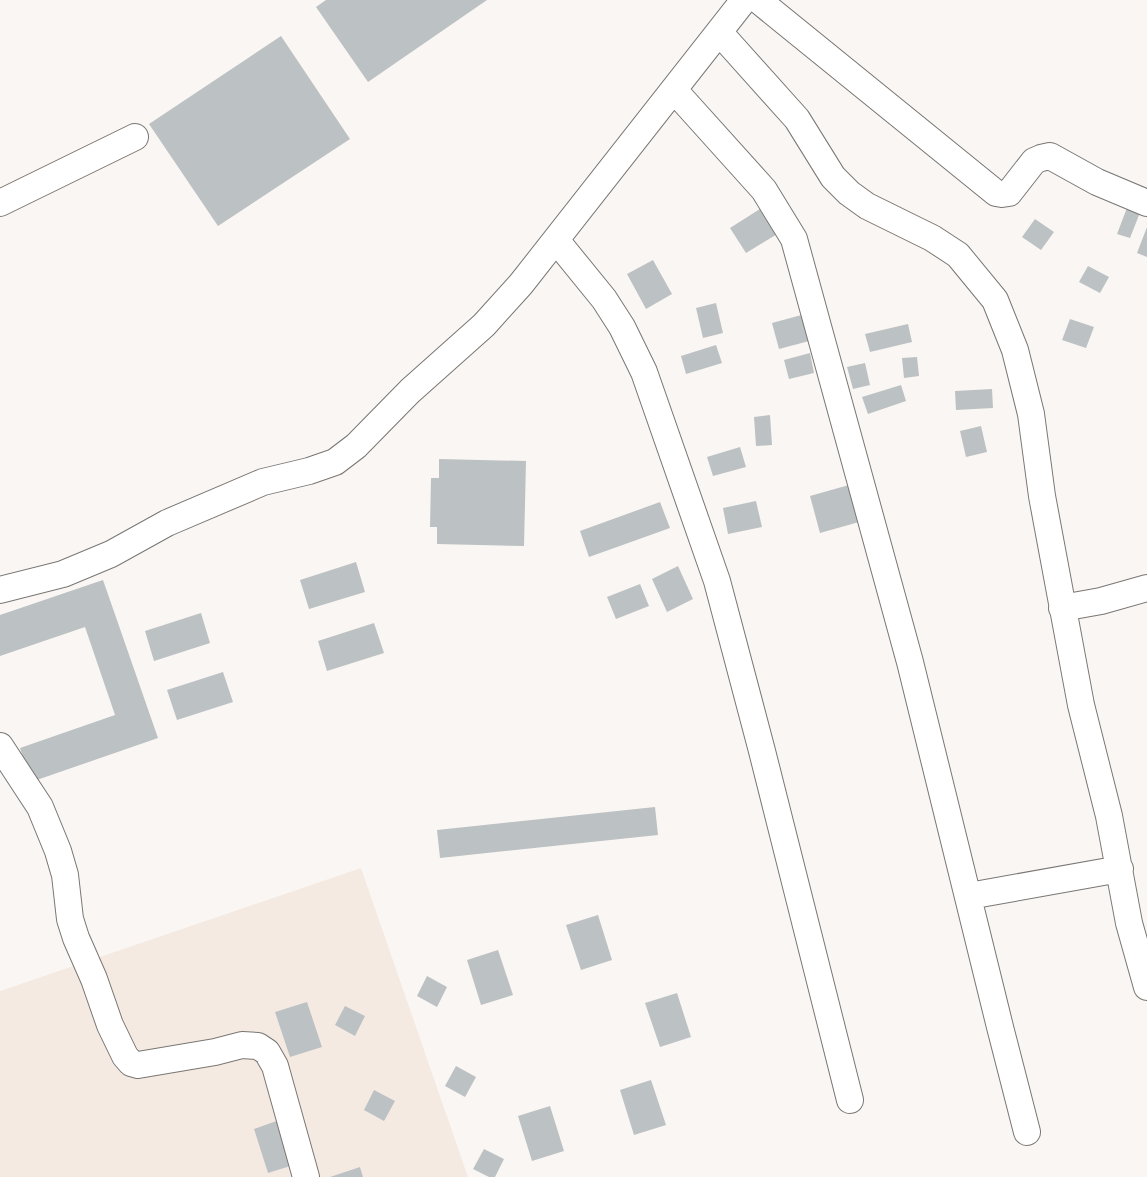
<svg xmlns="http://www.w3.org/2000/svg" width="1147" height="1177" font-family="Manrope,sans-serif">
<style>
.built{fill:#f5eae2}
.building{fill:#bcc1c3}
.lines{fill:none;stroke-linecap:round;stroke-linejoin:round}
.street-casing{stroke:#797673;stroke-width:28}
.street{stroke:#fff;stroke-width:26}
</style>
<rect width="100%" height="100%" fill="#faf6f3"/>
<path class="built" d="M 361,868 L 468,1177 L 0,1177 L 0,991 Z"/>
<path class="building" d="M 326,0 L 487,0 L 368,82 L 316,7 Z
M 281,36 L 350,139 L 218,226 L 149,124 Z
M 1130,200 L 1143,205 L 1130,238 L 1117,234 Z
M 763,207 L 779,233 L 746,253 L 730,228 Z
M 1035,219 L 1054,232 L 1041,250 L 1022,237 Z
M 1147,227 L 1147,257 L 1137,253 Z
M 653,260 L 672,294 L 646,309 L 627,274 Z
M 1088,266 L 1109,277 L 1100,293 L 1079,282 Z
M 716,303 L 723,333 L 703,338 L 696,308 Z
M 805,314 L 813,340 L 779,349 L 772,323 Z
M 1070,319 L 1094,327 L 1086,348 L 1062,340 Z
M 908,324 L 912,342 L 870,352 L 865,334 Z
M 716,345 L 722,363 L 686,374 L 681,356 Z
M 810,353 L 814,373 L 789,379 L 784,360 Z
M 917,357 L 919,376 L 904,378 L 902,358 Z
M 865,363 L 870,385 L 853,389 L 847,367 Z
M 901,385 L 906,401 L 868,414 L 862,397 Z
M 992,389 L 993,408 L 956,410 L 955,391 Z
M 770,415 L 772,445 L 756,446 L 754,417 Z
M 981,426 L 987,452 L 966,457 L 960,431 Z
M 740,447 L 746,467 L 713,476 L 707,457 Z
M 439,459 L 526,461 L 524,546 L 437,544 L 437,527 L 430,527 L 431,478 L 439,478 Z
M 849,485 L 859,522 L 820,533 L 810,496 Z
M 756,501 L 762,527 L 728,534 L 723,508 Z
M 660,502 L 670,528 L 589,557 L 580,531 Z
M 356,562 L 365,592 L 309,609 L 300,580 Z
M 678,566 L 693,599 L 667,612 L 652,579 Z
M 103,580 L 158,738 L 31,782 L 20,748 L 115,715 L 85,627 L 0,656 L 0,615 Z
M 640,584 L 649,606 L 616,619 L 607,597 Z
M 201,613 L 210,643 L 154,661 L 145,631 Z
M 374,623 L 384,653 L 327,671 L 318,641 Z
M 223,672 L 233,702 L 177,720 L 167,690 Z
M 655,807 L 658,835 L 440,858 L 437,830 Z
M 598,915 L 612,960 L 581,970 L 566,925 Z
M 498,950 L 513,995 L 481,1005 L 467,960 Z
M 427,976 L 447,987 L 437,1007 L 417,996 Z
M 677,993 L 691,1037 L 660,1047 L 645,1003 Z
M 307,1002 L 322,1047 L 290,1057 L 275,1012 Z
M 345,1006 L 365,1016 L 355,1036 L 335,1025 Z
M 456,1066 L 476,1077 L 465,1097 L 445,1086 Z
M 651,1080 L 666,1125 L 634,1135 L 620,1090 Z
M 374,1090 L 395,1101 L 384,1121 L 364,1110 Z
M 550,1106 L 564,1151 L 532,1161 L 518,1116 Z
M 285,1118 L 300,1163 L 268,1173 L 254,1129 Z
M 484,1149 L 504,1159 L 495,1177 L 489,1177 L 473,1169 Z
M 360,1167 L 363,1177 L 330,1177 Z"/>
<g class="lines">
<defs>
<path id="street" d="M 758,0 L 996,193 L 1002,194 L 1009,193 L 1034,161 L 1041,158 L 1050,156 L 1097,182 L 1147,203
M 719,32 L 797,119 L 833,177 L 849,193 L 867,206 L 932,238 L 958,255 L 995,300 L 1015,350 L 1031,414 L 1042,496 L 1081,705 L 1109,816 L 1129,923 L 1147,987
M 674,90 L 764,190 L 794,239 L 910,662 L 1000,1027 L 1027,1132
M 0,203 L 135,137
M 556,240 L 604,299 L 622,327 L 644,372 L 717,581 L 762,751 L 850,1100
M 0,590 L 63,574 L 111,554 L 167,523 L 263,482 L 309,471 L 335,462 L 356,446 L 410,391 L 484,325 L 521,284 L 744,0
M 1062,608 L 1101,601 L 1147,588
M 0,746 L 40,807 L 58,851 L 65,875 L 70,919 L 76,938 L 94,979 L 110,1025 L 125,1056 L 131,1063 L 138,1065 L 215,1052 L 242,1045 L 258,1046 L 267,1052 L 275,1066 L 306,1177
M 969,896 L 1120,869"/>
</defs>
<use href="#street" class="street-casing"/>
<use href="#street" class="street"/>
</g>
</svg>
